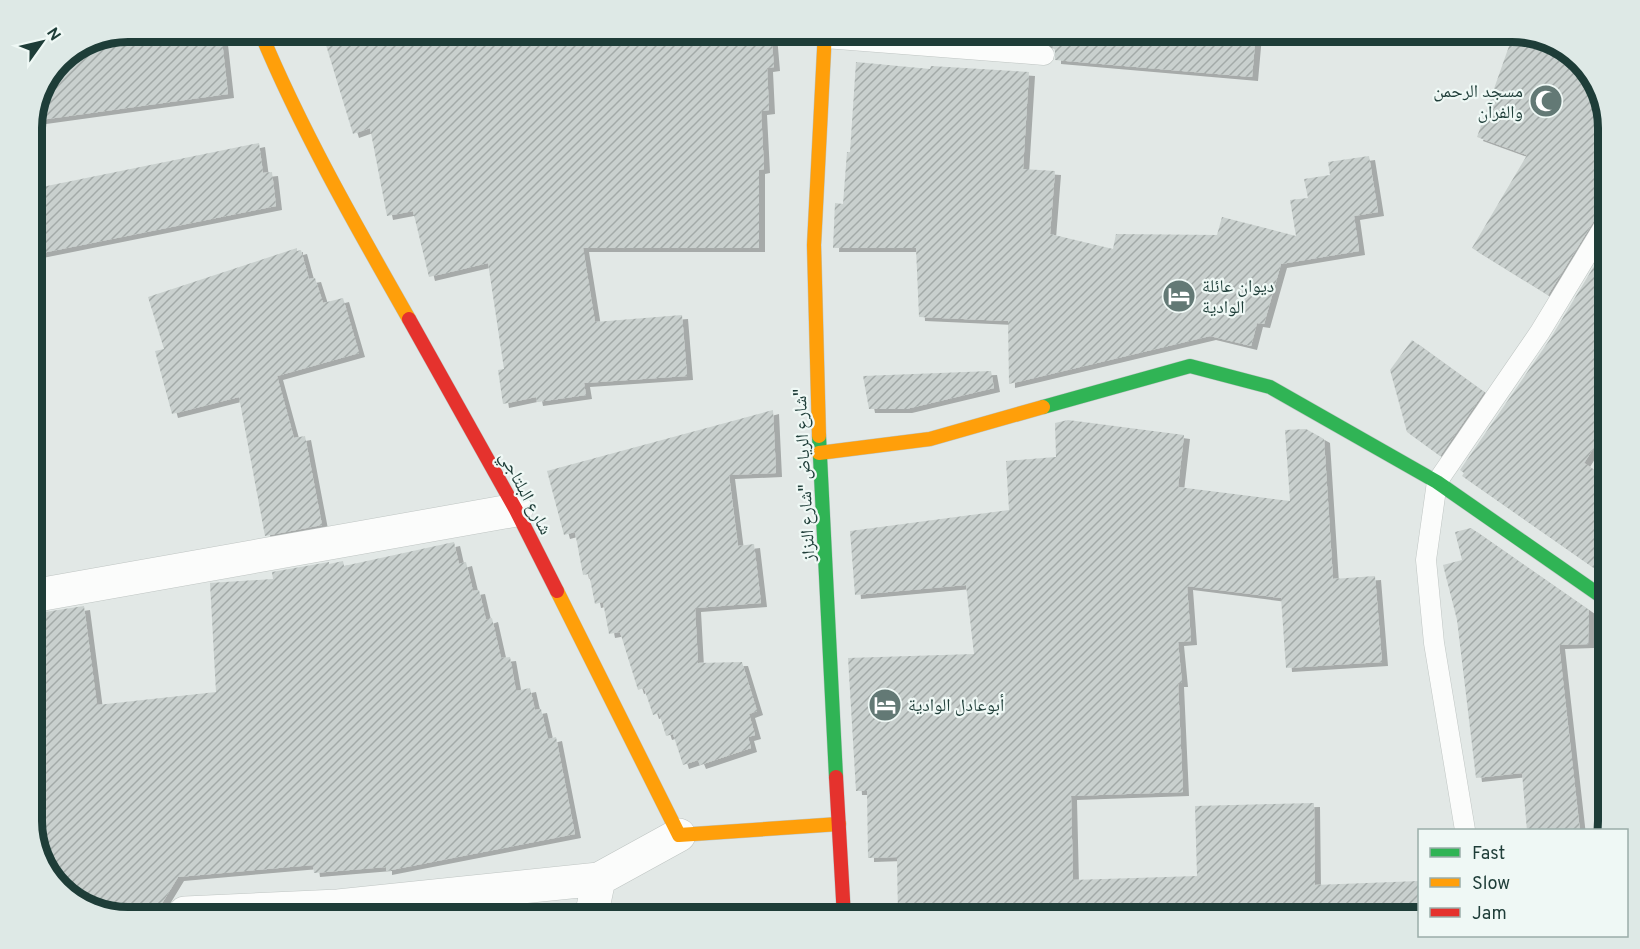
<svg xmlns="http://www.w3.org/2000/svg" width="1640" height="949" font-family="Overpass,'Noto Naskh Arabic',sans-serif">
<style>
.building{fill:url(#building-hatch);filter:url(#shadow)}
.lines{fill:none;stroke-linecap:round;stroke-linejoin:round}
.lane-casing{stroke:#bfc5c3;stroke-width:21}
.street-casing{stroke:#bfc5c3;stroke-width:34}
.fast-casing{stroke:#bdc6c4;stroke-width:15}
.slow-casing{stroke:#bdc6c4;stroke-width:15}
.jam-casing{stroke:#bdc6c4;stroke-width:15}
.lane{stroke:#fbfcfb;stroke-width:20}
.street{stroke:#fbfcfb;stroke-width:33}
.fast{stroke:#30b455;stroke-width:14}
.slow{stroke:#ff9f0a;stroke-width:14}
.jam{stroke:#e5322d;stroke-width:14}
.labels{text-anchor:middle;stroke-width:4.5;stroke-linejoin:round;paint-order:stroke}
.poi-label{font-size:18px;fill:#1e3d38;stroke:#eff8f5;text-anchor:start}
.street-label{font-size:18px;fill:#1e3d38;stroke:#eff8f5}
.rim{fill:none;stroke:#1e3d38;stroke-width:8}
</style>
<defs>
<pattern id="building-hatch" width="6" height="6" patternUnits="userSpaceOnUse" patternTransform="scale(1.5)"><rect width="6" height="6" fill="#c9d0ce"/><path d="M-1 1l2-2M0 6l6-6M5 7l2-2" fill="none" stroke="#a3aaa8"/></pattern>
<filter id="shadow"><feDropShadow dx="6" dy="4" stdDeviation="0" flood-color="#0004"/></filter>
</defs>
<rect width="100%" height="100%" fill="#e2e8e6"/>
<path class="building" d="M 129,32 L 221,32 L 228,94 L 33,121 L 60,60 Z
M 322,32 L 771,32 L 774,67 L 767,68 L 769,110 L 761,111 L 764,169 L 759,170 L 759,248 L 583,248 L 595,322 L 682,315 L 687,376 L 584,383 L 586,395 L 537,402 L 536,397 L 503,404 L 498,370 L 504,369 L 488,263 L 429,277 L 413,211 L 387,216 L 370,128 L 353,134 Z
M 1031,32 L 1256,32 L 1252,77 L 1055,60 L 1055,50 L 1051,45 L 1031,42 Z
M 1514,32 L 1560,44 L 1595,80 L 1608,123 L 1608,208 L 1603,209 L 1598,214 L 1548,295 L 1472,248 L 1527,155 L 1477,137 Z
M 856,62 L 930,69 L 931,66 L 1029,72 L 1023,169 L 1055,171 L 1050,234 L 1113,249 L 1116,234 L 1217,235 L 1222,217 L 1296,236 L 1290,200 L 1308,198 L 1304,179 L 1330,175 L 1328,162 L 1369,156 L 1378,212 L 1354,216 L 1359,251 L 1281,264 L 1264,324 L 1257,323 L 1251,346 L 1210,336 L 1009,384 L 1008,321 L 919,317 L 916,248 L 833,248 L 835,203 L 843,204 L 847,152 L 850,152 Z
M 259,143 L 263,173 L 272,172 L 276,206 L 32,255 L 32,189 Z
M 1608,243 L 1608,425 L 1584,463 L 1608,479 L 1608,578 L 1462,476 L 1464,473 L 1460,470 L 1550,339 Z
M 297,248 L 297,251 L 301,250 L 309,279 L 315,278 L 323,303 L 343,298 L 359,353 L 277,376 L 294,438 L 305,436 L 322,525 L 265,536 L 239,397 L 172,414 L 155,351 L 164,349 L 148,297 Z
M 1412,340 L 1484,392 L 1440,456 L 1407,432 L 1390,370 Z
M 991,371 L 994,388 L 906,409 L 869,409 L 863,376 Z
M 773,410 L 776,473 L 729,475 L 738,546 L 754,544 L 761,603 L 695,608 L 698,663 L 742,662 L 757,711 L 749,714 L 755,735 L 748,737 L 751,748 L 700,765 L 698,760 L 683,765 L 673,734 L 666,736 L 659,713 L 653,715 L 644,688 L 638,690 L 620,632 L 609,634 L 603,602 L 595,604 L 589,574 L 583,575 L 575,532 L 564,535 L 547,471 Z
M 1068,420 L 1184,435 L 1178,487 L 1290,501 L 1285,430 L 1306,429 L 1324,439 L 1333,579 L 1375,576 L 1382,662 L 1286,668 L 1281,598 L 1187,586 L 1191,641 L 1178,642 L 1182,683 L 1178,683 L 1183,792 L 1071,796 L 1073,880 L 1197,876 L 1195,806 L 1314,803 L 1315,885 L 1419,881 L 1419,917 L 898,917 L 897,857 L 868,858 L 867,791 L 856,791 L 848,658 L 974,654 L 966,585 L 855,595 L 850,531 L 1009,510 L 1006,461 L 1056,457 L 1055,423 Z
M 1471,528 L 1589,610 L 1588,644 L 1559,645 L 1580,831 L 1527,831 L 1522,773 L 1476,778 L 1457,620 L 1443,565 L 1462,560 L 1455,532 Z
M 454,542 L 459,564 L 466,562 L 473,591 L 479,590 L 486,620 L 492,618 L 501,658 L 510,657 L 516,691 L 530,688 L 535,710 L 541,709 L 548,739 L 556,737 L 575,834 L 386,871 L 386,867 L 314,873 L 313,865 L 178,877 L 153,918 L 129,918 L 80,905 L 45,869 L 39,851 L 36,825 L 38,824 L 32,781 L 32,746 L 44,744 L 32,650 L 32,614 L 84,606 L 97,705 L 216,692 L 210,583 L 273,579 L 272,572 L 329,562 L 329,564 L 343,561 L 344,566 Z"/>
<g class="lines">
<defs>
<path id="lane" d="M 825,38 L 1044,55
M 1465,830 L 1434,643 L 1426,560 L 1437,482 L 1540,332 L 1608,220"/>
<path id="street" d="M 32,596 L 516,510
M 183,917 L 185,913 L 338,906 L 599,879
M 591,917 L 599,879 L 679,835"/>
<path id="fast" d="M 1043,407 L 1190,366 L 1270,387 L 1437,482 L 1608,601
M 819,436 L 836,777"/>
<path id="slow" d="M 260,31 C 301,130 356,226 409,319
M 819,436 L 814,245 L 825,31
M 819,453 L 930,439 L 1043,407
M 557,591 L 679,835 L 839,824"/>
<path id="jam" d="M 409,319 L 516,510 L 557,591
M 836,777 L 844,917"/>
</defs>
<use href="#lane" class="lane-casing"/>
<use href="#street" class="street-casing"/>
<use href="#fast" class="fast-casing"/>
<use href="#slow" class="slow-casing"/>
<use href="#jam" class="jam-casing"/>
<use href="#lane" class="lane"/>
<use href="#street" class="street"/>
<use href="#fast" class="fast"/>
<use href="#slow" class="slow"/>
<use href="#jam" class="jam"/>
</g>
<defs>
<symbol id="mosque-disc" viewBox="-11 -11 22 22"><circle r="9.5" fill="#637975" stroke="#eff8f5"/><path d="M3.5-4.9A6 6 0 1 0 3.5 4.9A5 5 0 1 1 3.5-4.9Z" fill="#fff"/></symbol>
<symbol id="hotel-disc" viewBox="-11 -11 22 22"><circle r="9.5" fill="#637975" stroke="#eff8f5"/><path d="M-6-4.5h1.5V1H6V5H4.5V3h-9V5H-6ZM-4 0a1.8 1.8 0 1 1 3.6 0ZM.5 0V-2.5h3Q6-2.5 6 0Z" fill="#fff"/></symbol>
</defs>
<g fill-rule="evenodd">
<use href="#mosque-disc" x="1527" y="82" width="38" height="38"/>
<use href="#hotel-disc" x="1160" y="277" width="38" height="38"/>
<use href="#hotel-disc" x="866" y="686" width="38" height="38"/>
</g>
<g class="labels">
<g class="poi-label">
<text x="1523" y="97" text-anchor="end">مسجد الرحمن<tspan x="1523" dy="21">والفرآن</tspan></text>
<text x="1202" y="292">ديوان عائلة<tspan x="1202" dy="21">الوادية</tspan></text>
<text x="908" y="711">أبوعادل الوادية</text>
</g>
<g class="street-label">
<text transform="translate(804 475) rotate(-93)" y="6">شارع الرياض "شارع النزاز"</text>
<text transform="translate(526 493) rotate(62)" y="6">شارع البلتاجي</text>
</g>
</g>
<path d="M0 0H1640V949H0ZM128 42H1512A86 86 0 0 1 1598 128V821A86 86 0 0 1 1512 907H128A86 86 0 0 1 42 821V128A86 86 0 0 1 128 42Z" fill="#dee9e6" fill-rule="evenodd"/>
<path class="rim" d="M128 42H1512A86 86 0 0 1 1598 128V821A86 86 0 0 1 1512 907H128A86 86 0 0 1 42 821V128A86 86 0 0 1 128 42Z"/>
<rect x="1418" y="829" width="210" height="108" fill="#eff8f5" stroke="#9bada9" stroke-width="1.5"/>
<rect x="1430" y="848" width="30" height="9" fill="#30b455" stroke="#9bada9" stroke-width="1.5"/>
<text x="1472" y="859" font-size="18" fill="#1e3d38">Fast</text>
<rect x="1430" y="878" width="30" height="9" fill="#ff9f0a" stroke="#9bada9" stroke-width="1.5"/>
<text x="1472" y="889" font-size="18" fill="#1e3d38">Slow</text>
<rect x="1430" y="908" width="30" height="9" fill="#e5322d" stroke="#9bada9" stroke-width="1.5"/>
<text x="1472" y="919" font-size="18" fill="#1e3d38">Jam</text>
<g transform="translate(42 42) rotate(56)" stroke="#eff8f5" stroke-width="4.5" paint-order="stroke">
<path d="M0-4.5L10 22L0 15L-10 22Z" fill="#1e3d38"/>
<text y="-9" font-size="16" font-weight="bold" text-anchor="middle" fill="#1e3d38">N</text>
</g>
</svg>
